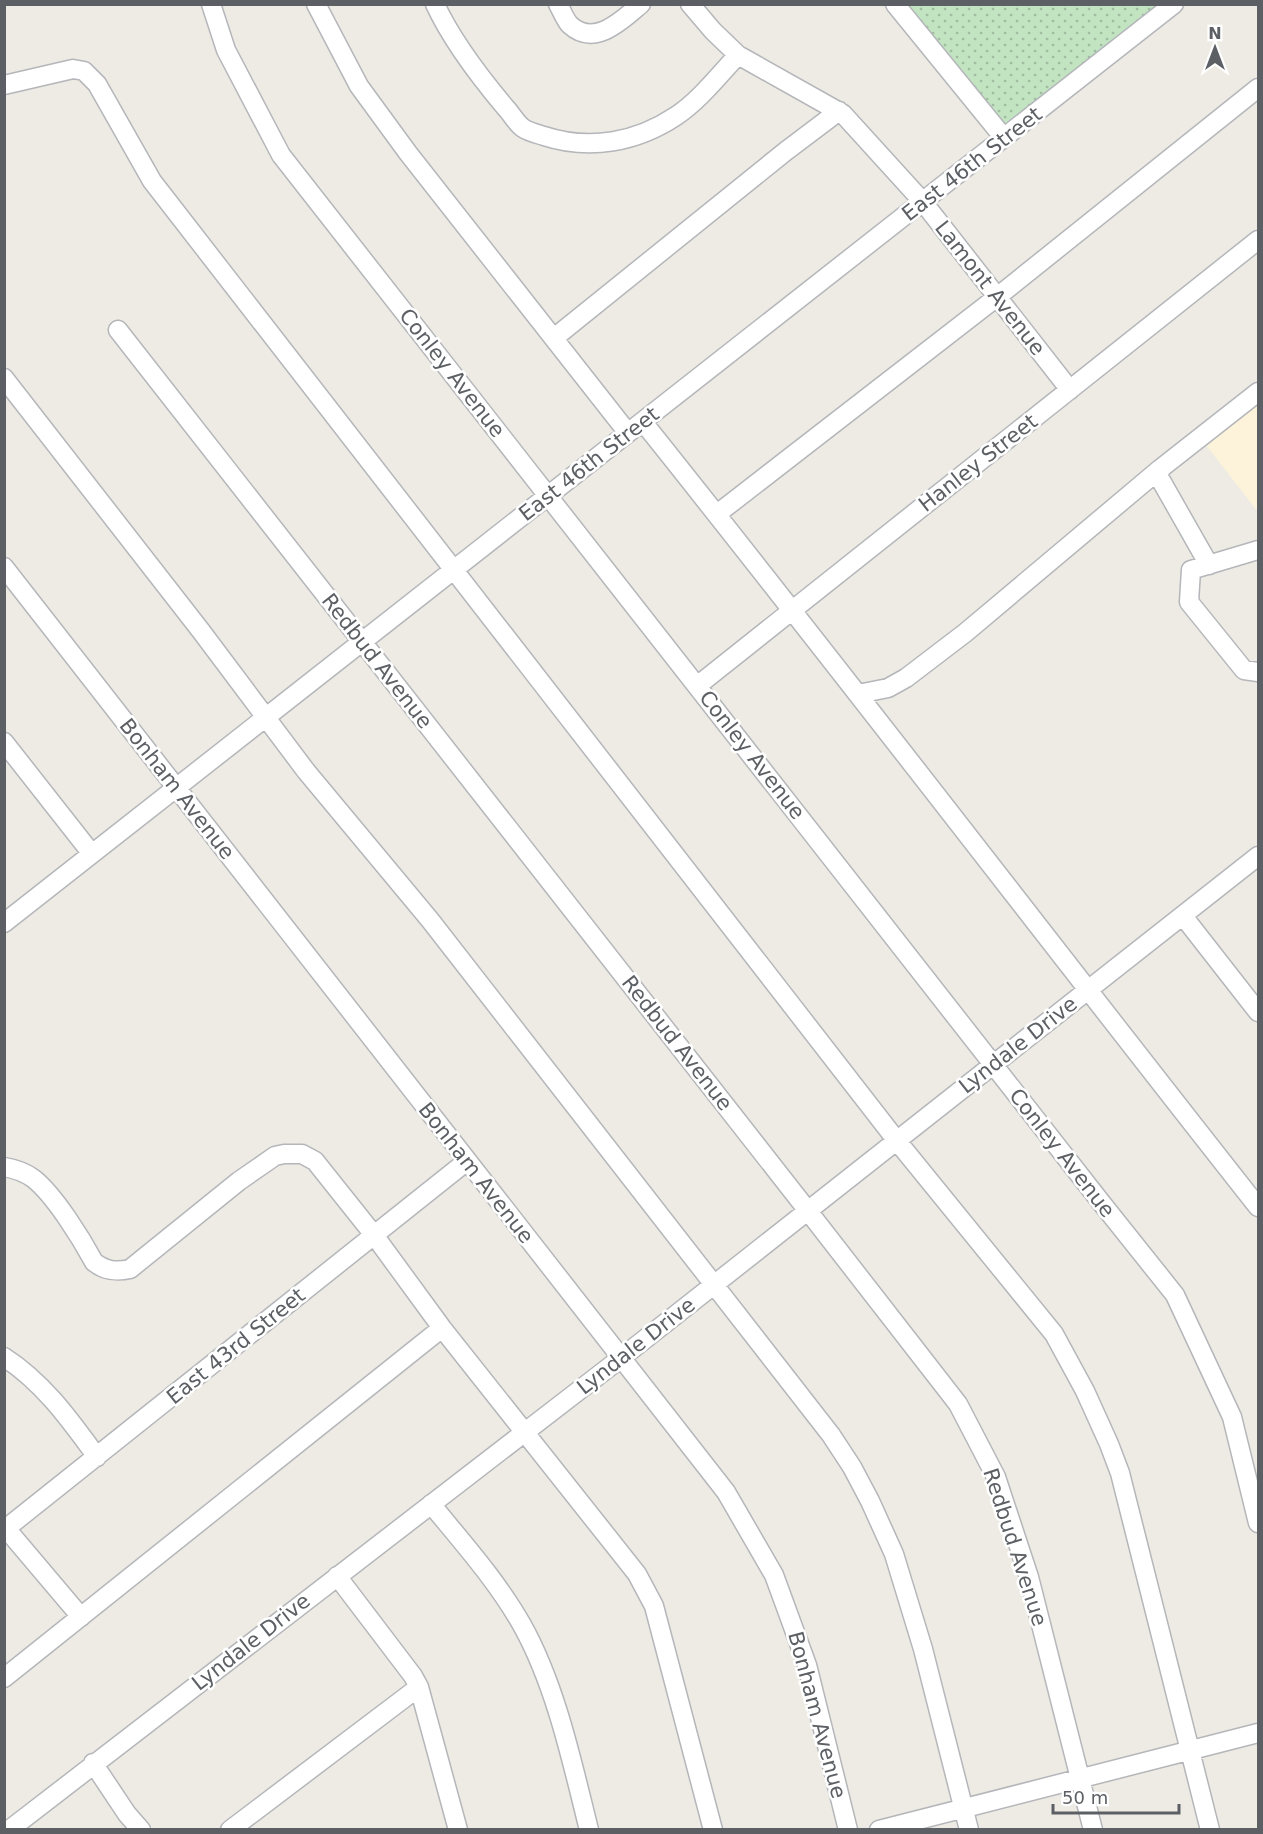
<svg xmlns="http://www.w3.org/2000/svg" width="1263" height="1834" font-family="'DejaVu Sans',sans-serif">
<style>
.commercial{fill:#fcf3da}
.grass{fill:url(#grass-dots)}
.lines{fill:none;stroke-linecap:round;stroke-linejoin:round}
.minor-casing{stroke:#b4b6ba;stroke-width:21}
.minor{stroke:#fff;stroke-width:18}
.labels{text-anchor:middle;stroke-width:5;stroke-linejoin:round;paint-order:stroke}
.street-label{font-size:21px;fill:#5c6064;stroke:#fff}
</style>
<defs>
<pattern id="grass-dots" width="8" height="8" patternUnits="userSpaceOnUse" patternTransform="scale(1.5)"><rect width="8" height="8" fill="#c2e4c1"/><path d="M2 2h.1M6 6h.1" fill="none" stroke="#a1bca0" stroke-width="1.8" stroke-linecap="round"/></pattern>
</defs>
<rect width="100%" height="100%" fill="#eeebe4"/>
<path class="commercial" d="M 1258,389 L 1258,512 L 1199,436 Z"/>
<path class="grass" d="M 895,5 L 1176,5 L 1004,138 Z"/>
<g class="lines">
<defs>
<path id="minor" d="M 211,4 L 226,50 L 281,155 L 1100,1201 L 1175,1295 L 1232,1417 L 1258,1523
M 316,4 L 359,86 L 408,153 L 628,433
M 435,4 C 452,41 479,76 505,107 C 511,113 516,123 523,128 C 529,132 538,134 544,136 C 590,151 637,142 676,116 C 700,100 719,75 738,55
M 558,4 C 562,11 565,20 570,25 C 595,48 623,19 641,4
M 690,4 L 713,31 L 738,55 L 843,114 L 923,202 L 1070,390
M 895,4 L 1004,138
M 4,85 L 73,69 L 84,71 L 97,84 L 152,181 L 897,1141 L 1054,1334 L 1085,1391 L 1109,1444 L 1120,1473 L 1210,1830
M 118,330 L 808,1211 L 958,1404 L 996,1477 L 1029,1577 L 1093,1830
M 554,338 L 786,151 L 839,111
M 4,378 L 201,631 L 306,771 L 430,920 L 831,1435 L 852,1467 L 870,1501 L 894,1554 L 923,1649 L 969,1830
M 643,422 C 851,682 1052,946 1258,1207
M 717,514 L 997,297 L 1258,88
M 1258,550 L 1191,570 L 1189,602 L 1244,670 L 1258,672
M 1209,565 L 1159,477 L 1160,469 L 1258,392
M 4,567 L 726,1492 L 774,1575 L 807,1665 L 848,1830
M 697,686 L 1258,240
M 858,694 L 888,688 L 906,678 L 965,633 L 1160,469
M 4,742 L 92,854
M 1183,916 L 1258,1012
M 4,923 L 1174,4
M 4,1167 C 16,1169 25,1172 34,1179 C 55,1196 81,1238 94,1262 C 105,1271 116,1272 130,1269 L 239,1181 L 275,1156 L 284,1154 L 302,1154 L 315,1161 L 374,1235 L 442,1328 L 637,1574 L 654,1606 L 713,1830
M 4,1357 C 43,1382 70,1420 97,1457
M 431,1504 C 463,1543 497,1581 522,1625 C 556,1686 572,1762 589,1830
M 4,1526 L 81,1617
M 4,1530 L 467,1161
M 337,1576 L 413,1676 L 419,1687 L 458,1830
M 4,1678 L 442,1328
M 93,1763 L 127,1814 L 141,1830
M 9,1830 L 621,1358 L 1258,856
M 230,1830 L 419,1687
M 879,1830 L 1258,1733"/>
</defs>
<use href="#minor" class="minor-casing"/>
<use href="#minor" class="minor"/>
</g>
<g class="labels">
<g class="street-label">
<text transform="translate(972 164) rotate(-38)" y="7">East 46th Street</text>
<text transform="translate(990 288) rotate(52)" y="7">Lamont Avenue</text>
<text transform="translate(452 373) rotate(52)" y="7">Conley Avenue</text>
<text transform="translate(978 463) rotate(-38)" y="7">Hanley Street</text>
<text transform="translate(589 464) rotate(-38)" y="7">East 46th Street</text>
<text transform="translate(377 661) rotate(52)" y="7">Redbud Avenue</text>
<text transform="translate(752 755) rotate(52)" y="7">Conley Avenue</text>
<text transform="translate(177 789) rotate(52)" y="7">Bonham Avenue</text>
<text transform="translate(677 1043) rotate(52)" y="7">Redbud Avenue</text>
<text transform="translate(1018 1045) rotate(-38)" y="7">Lyndale Drive</text>
<text transform="translate(1062 1153) rotate(52)" y="7">Conley Avenue</text>
<text transform="translate(476 1173) rotate(52)" y="7">Bonham Avenue</text>
<text transform="translate(236 1346) rotate(-39)" y="7">East 43rd Street</text>
<text transform="translate(636 1346) rotate(-38)" y="7">Lyndale Drive</text>
<text transform="translate(1015 1547) rotate(72)" y="7">Redbud Avenue</text>
<text transform="translate(251 1642) rotate(-38)" y="7">Lyndale Drive</text>
<text transform="translate(817 1715) rotate(75)" y="7">Bonham Avenue</text>
</g>
</g>
<rect width="1263" height="1834" fill="none" stroke="#5c6064" stroke-width="12"/>
<g transform="translate(1215 48)" stroke="#ffffff" stroke-width="4.5" paint-order="stroke">
<path d="M0-4.5L10 22L0 15L-10 22Z" fill="#5c6064"/>
<text y="-9" font-size="16" font-weight="bold" text-anchor="middle" fill="#5c6064">N</text>
</g>
<path d="M1053 1804v9h126v-9" fill="none" stroke="#5c6064" stroke-width="3"/>
<text x="1062" y="1804" font-size="18" fill="#5c6064" stroke="#ffffff" stroke-width="4.5" paint-order="stroke">50 m</text>
</svg>
